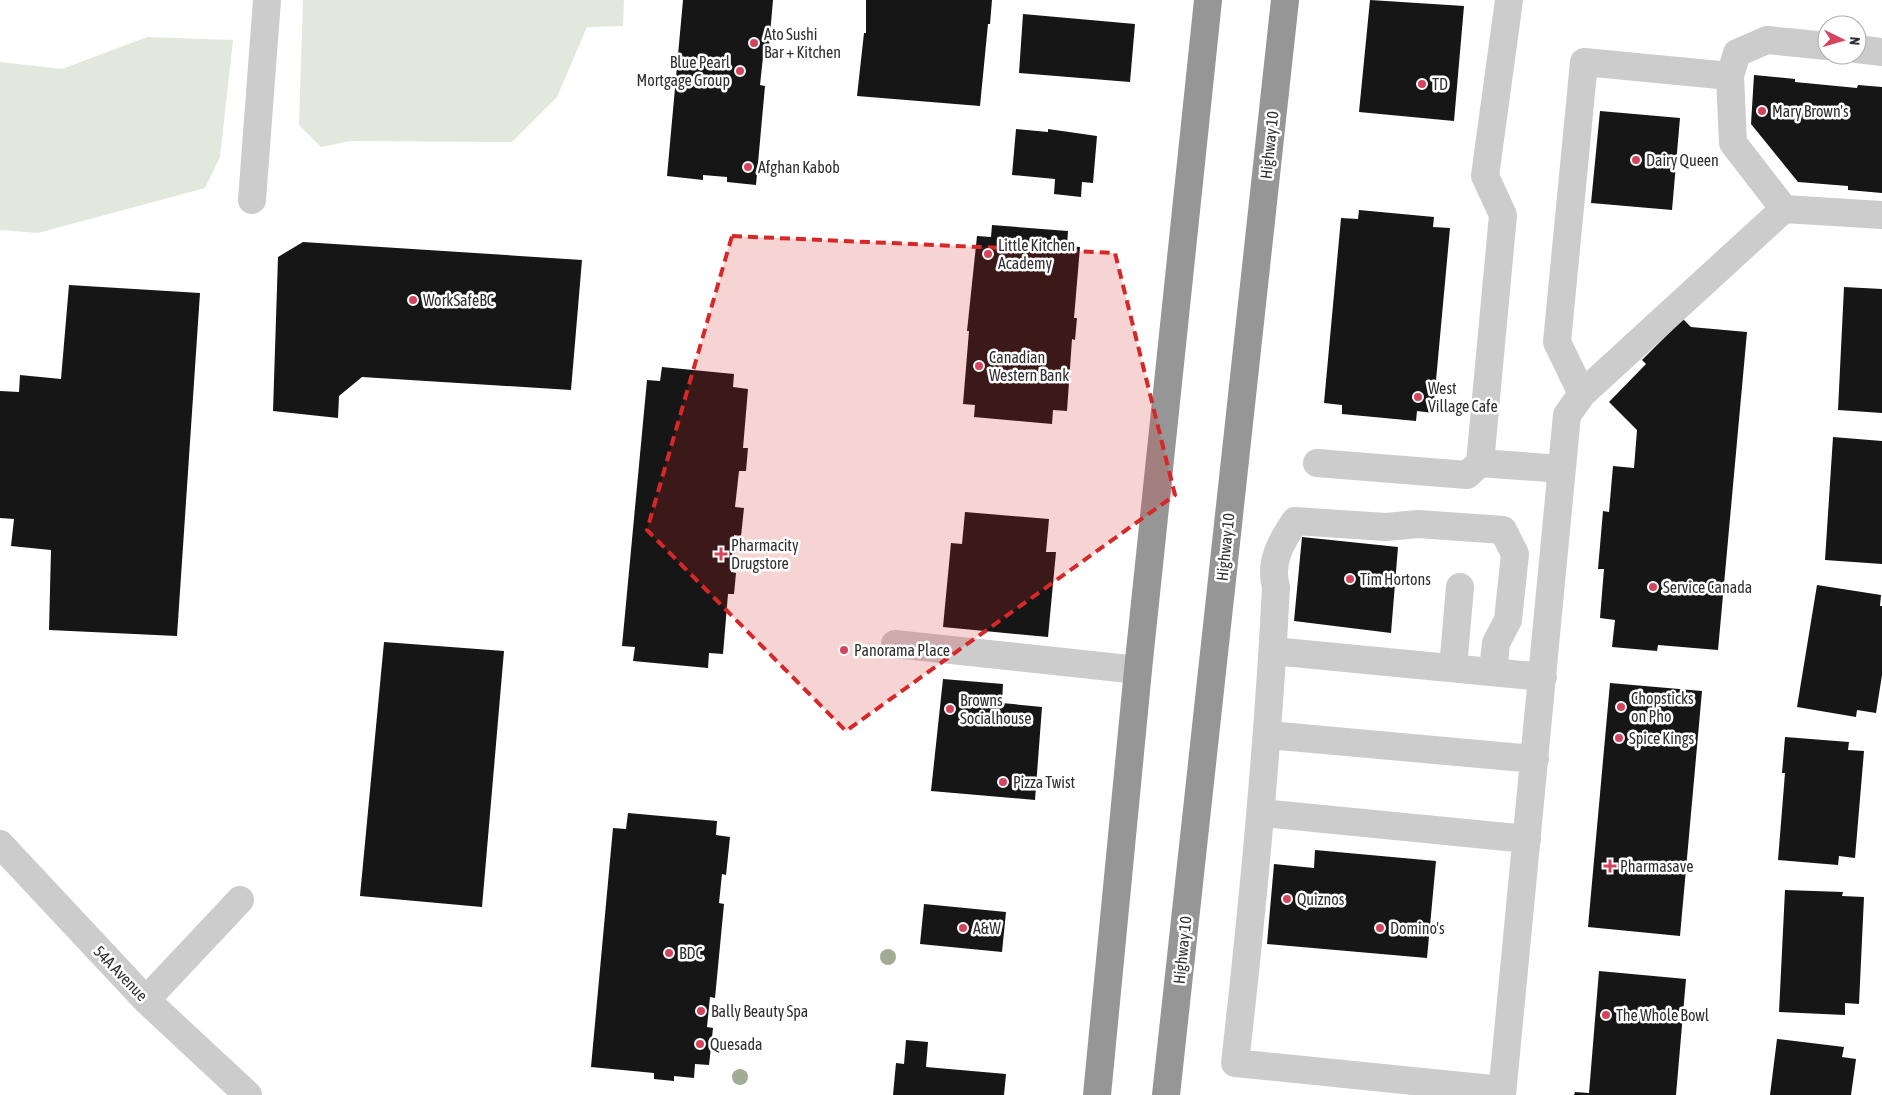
<svg xmlns="http://www.w3.org/2000/svg" width="1882" height="1095" font-family="'Asap Condensed',sans-serif">
<style>
.green{fill:#e3e8dc}
.building{fill:#161616}
.lines{fill:none;stroke-linecap:round;stroke-linejoin:round}
.minor{stroke:#ccc;stroke-width:28}
.highway{stroke:#969696;stroke-width:28}
.tree{fill:#a2ab96}
.marked{fill:#d62828;fill-opacity:0.2;stroke:#d62828;stroke-width:4;stroke-dasharray:10 6;stroke-linejoin:round}
.poi-dot{fill:#d4445d;stroke:#fff;stroke-width:2}
.labels{text-anchor:middle;stroke-width:5;stroke-linejoin:round;paint-order:stroke}
.poi-label{font-size:16px;fill:#2f2f2f;stroke:#fff;text-anchor:start}
.street-label{font-size:16px;fill:#2f2f2f;stroke:#fff}
</style>
<rect width="100%" height="100%" fill="#fff"/>
<path class="green" d="M 303,0 L 624,0 L 623,26 L 587,27 L 557,97 L 512,142 L 350,141 L 321,147 L 299,125 Z
M 147,37 L 233,40 L 220,157 L 205,188 L 38,233 L 0,230 L 0,62 L 62,69 Z"/>
<path class="building" d="M 683,0 L 773,0 L 768,57 L 763,57 L 760,85 L 765,86 L 756,185 L 727,182 L 727,177 L 703,175 L 703,180 L 667,176 Z
M 866,0 L 992,0 L 990,24 L 988,24 L 980,106 L 857,96 L 864,33 L 866,33 Z
M 1370,0 L 1464,6 L 1454,121 L 1359,112 Z
M 1023,14 L 1135,24 L 1130,82 L 1019,73 Z
M 1754,75 L 1795,79 L 1795,82 L 1857,88 L 1858,85 L 1882,87 L 1882,193 L 1848,190 L 1848,186 L 1798,182 L 1751,124 Z
M 1600,111 L 1680,118 L 1672,210 L 1591,203 Z
M 1016,129 L 1048,132 L 1048,129 L 1097,136 L 1093,183 L 1082,182 L 1081,197 L 1054,194 L 1055,179 L 1012,175 Z
M 1359,210 L 1434,217 L 1433,227 L 1450,228 L 1433,413 L 1417,411 L 1416,421 L 1342,414 L 1342,405 L 1324,403 L 1341,218 L 1358,219 Z
M 992,225 L 1068,231 L 1067,246 L 1080,247 L 1074,318 L 1077,318 L 1075,340 L 1072,339 L 1067,411 L 1053,410 L 1052,424 L 974,417 L 975,405 L 963,404 L 969,331 L 967,331 L 977,236 L 991,237 Z
M 303,242 L 582,260 L 571,390 L 362,377 L 339,396 L 338,418 L 273,411 L 278,257 Z
M 69,285 L 200,293 L 177,636 L 49,630 L 51,550 L 11,546 L 14,519 L 0,518 L 0,391 L 19,392 L 20,375 L 61,379 Z
M 1844,287 L 1882,289 L 1882,413 L 1838,410 Z
M 1683,319 L 1691,327 L 1747,332 L 1718,650 L 1658,645 L 1657,651 L 1612,647 L 1615,620 L 1600,618 L 1604,569 L 1598,569 L 1603,511 L 1609,512 L 1613,466 L 1634,468 L 1637,430 L 1609,402 L 1646,364 L 1642,360 Z
M 662,367 L 734,374 L 733,387 L 748,389 L 743,448 L 748,448 L 746,471 L 739,471 L 735,507 L 744,508 L 741,536 L 734,535 L 731,572 L 736,573 L 734,594 L 728,594 L 723,654 L 709,653 L 708,668 L 633,661 L 635,647 L 622,646 L 647,380 L 660,381 Z
M 1833,437 L 1882,441 L 1882,564 L 1825,560 Z
M 965,512 L 1049,519 L 1046,552 L 1056,552 L 1048,637 L 943,627 L 951,543 L 962,544 Z
M 1302,537 L 1398,547 L 1391,633 L 1294,621 Z
M 1817,585 L 1881,595 L 1880,606 L 1882,606 L 1882,675 L 1876,713 L 1857,710 L 1856,717 L 1797,707 Z
M 384,642 L 504,651 L 482,907 L 360,896 Z
M 943,679 L 1003,684 L 1002,703 L 1042,707 L 1035,800 L 931,791 Z
M 1610,683 L 1702,691 L 1680,936 L 1588,927 Z
M 1785,737 L 1849,742 L 1848,750 L 1864,751 L 1855,858 L 1839,856 L 1838,865 L 1778,860 L 1785,773 L 1782,773 Z
M 628,813 L 717,821 L 716,835 L 730,837 L 726,875 L 722,874 L 719,903 L 724,904 L 715,998 L 710,997 L 707,1027 L 713,1028 L 709,1065 L 695,1064 L 694,1078 L 674,1076 L 674,1081 L 654,1079 L 654,1073 L 591,1067 L 613,828 L 626,829 Z
M 1315,850 L 1436,861 L 1427,958 L 1267,944 L 1274,864 L 1314,868 Z
M 1785,890 L 1843,892 L 1842,896 L 1864,897 L 1859,1004 L 1845,1003 L 1845,1015 L 1779,1012 Z
M 924,904 L 1006,912 L 1002,952 L 920,944 Z
M 1599,971 L 1686,979 L 1676,1095 L 1574,1095 L 1575,1092 L 1589,1093 Z
M 1777,1039 L 1844,1047 L 1842,1057 L 1856,1059 L 1851,1095 L 1770,1095 Z
M 906,1040 L 928,1042 L 926,1067 L 1006,1074 L 1004,1095 L 893,1095 L 896,1063 L 904,1064 Z"/>
<g class="lines">
<path class="minor" d="M 1509,0 L 1485,176 L 1503,215 L 1480,463 L 1562,469
M 1857,49 L 1882,52
M 1730,76 L 1737,53 L 1767,40 L 1827,46
M 252,200 L 267,0
M 1582,394 L 1557,342 L 1584,62 L 1730,76 L 1733,143 L 1784,209
M 1317,463 L 1467,475 L 1480,463
M 895,644 L 1138,670
M 1273,651 L 1543,677
M 1453,668 L 1460,587
M 1493,672 L 1496,643 L 1508,620 L 1515,554 L 1503,530 L 1418,524 L 1386,527 L 1295,521 C 1281,542 1269,562 1276,587 C 1268,747 1253,905 1235,1063 L 1502,1090
M 1268,735 L 1535,759
M 1262,813 L 1527,839
M 0,844 L 146,1000 L 248,1095
M 146,1000 L 240,900
M 1502,1095 L 1567,415 L 1582,394 L 1784,209 L 1882,215"/>
<path class="highway" d="M 1097,1095 L 1138,670 L 1208,0
M 1166,1095 L 1285,0"/>
</g>
<g class="tree">
<circle cx="888" cy="957" r="8"/>
<circle cx="740" cy="1077" r="8"/>
</g>
<path class="marked" d="M 732,236 L 1115,253 L 1175,495 L 846,731 L 647,530 Z"/>
<g class="poi-dot">
<circle cx="754" cy="43" r="5"/>
<circle cx="740" cy="71" r="5"/>
<circle cx="1422" cy="84" r="5"/>
<circle cx="1762" cy="111" r="5"/>
<circle cx="1636" cy="160" r="5"/>
<circle cx="748" cy="167" r="5"/>
<circle cx="988" cy="254" r="5"/>
<circle cx="413" cy="300" r="5"/>
<circle cx="979" cy="366" r="5"/>
<circle cx="1418" cy="397" r="5"/>
<path d="M718.5 546.5h5v5h5v5h-5v5h-5v-5h-5v-5h5z"/>
<circle cx="1350" cy="579" r="5"/>
<circle cx="1653" cy="587" r="5"/>
<circle cx="844" cy="650" r="5"/>
<circle cx="1621" cy="707" r="5"/>
<circle cx="950" cy="709" r="5"/>
<circle cx="1619" cy="738" r="5"/>
<circle cx="1003" cy="782" r="5"/>
<path d="M1607.5 858.5h5v5h5v5h-5v5h-5v-5h-5v-5h5z"/>
<circle cx="1287" cy="899" r="5"/>
<circle cx="963" cy="928" r="5"/>
<circle cx="1380" cy="928" r="5"/>
<circle cx="669" cy="953" r="5"/>
<circle cx="701" cy="1011" r="5"/>
<circle cx="1606" cy="1015" r="5"/>
<circle cx="700" cy="1044" r="5"/>
</g>
<g class="labels">
<g class="poi-label">
<text x="764" y="40">Ato Sushi<tspan x="764" dy="18">Bar + Kitchen</tspan></text>
<text x="730" y="68" text-anchor="end">Blue Pearl<tspan x="730" dy="18">Mortgage Group</tspan></text>
<text x="1432" y="90">TD</text>
<text x="1772" y="117">Mary Brown's</text>
<text x="1646" y="166">Dairy Queen</text>
<text x="758" y="173">Afghan Kabob</text>
<text x="998" y="251">Little Kitchen<tspan x="998" dy="18">Academy</tspan></text>
<text x="423" y="306">WorkSafeBC</text>
<text x="989" y="363">Canadian<tspan x="989" dy="18">Western Bank</tspan></text>
<text x="1428" y="394">West<tspan x="1428" dy="18">Village Cafe</tspan></text>
<text x="731" y="551">Pharmacity<tspan x="731" dy="18">Drugstore</tspan></text>
<text x="1360" y="585">Tim Hortons</text>
<text x="1663" y="593">Service Canada</text>
<text x="854" y="656">Panorama Place</text>
<text x="1631" y="704">Chopsticks<tspan x="1631" dy="18">on Pho</tspan></text>
<text x="960" y="706">Browns<tspan x="960" dy="18">Socialhouse</tspan></text>
<text x="1629" y="744">Spice Kings</text>
<text x="1013" y="788">Pizza Twist</text>
<text x="1620" y="872">Pharmasave</text>
<text x="1297" y="905">Quiznos</text>
<text x="973" y="934">A&amp;W</text>
<text x="1390" y="934">Domino's</text>
<text x="679" y="959">BDC</text>
<text x="711" y="1017">Bally Beauty Spa</text>
<text x="1616" y="1021">The Whole Bowl</text>
<text x="710" y="1050">Quesada</text>
</g>
<g class="street-label">
<text transform="translate(1269 145) rotate(-84)" y="6">Highway 10</text>
<text transform="translate(1225 547) rotate(-84)" y="6">Highway 10</text>
<text transform="translate(1182 950) rotate(-84)" y="6">Highway 10</text>
<text transform="translate(121 973) rotate(46)" y="6">54A Avenue</text>
</g>
</g>
<g transform="translate(1842 40) rotate(95)"><circle r="24" fill="#ffffff" stroke="#acacac"/>
<path d="M0-4L9 19L0 12L-9 19Z" fill="#d4445d"/>
<text y="-8" font-size="14" font-weight="bold" text-anchor="middle" fill="#2f2f2f">N</text>
</g>
</svg>
